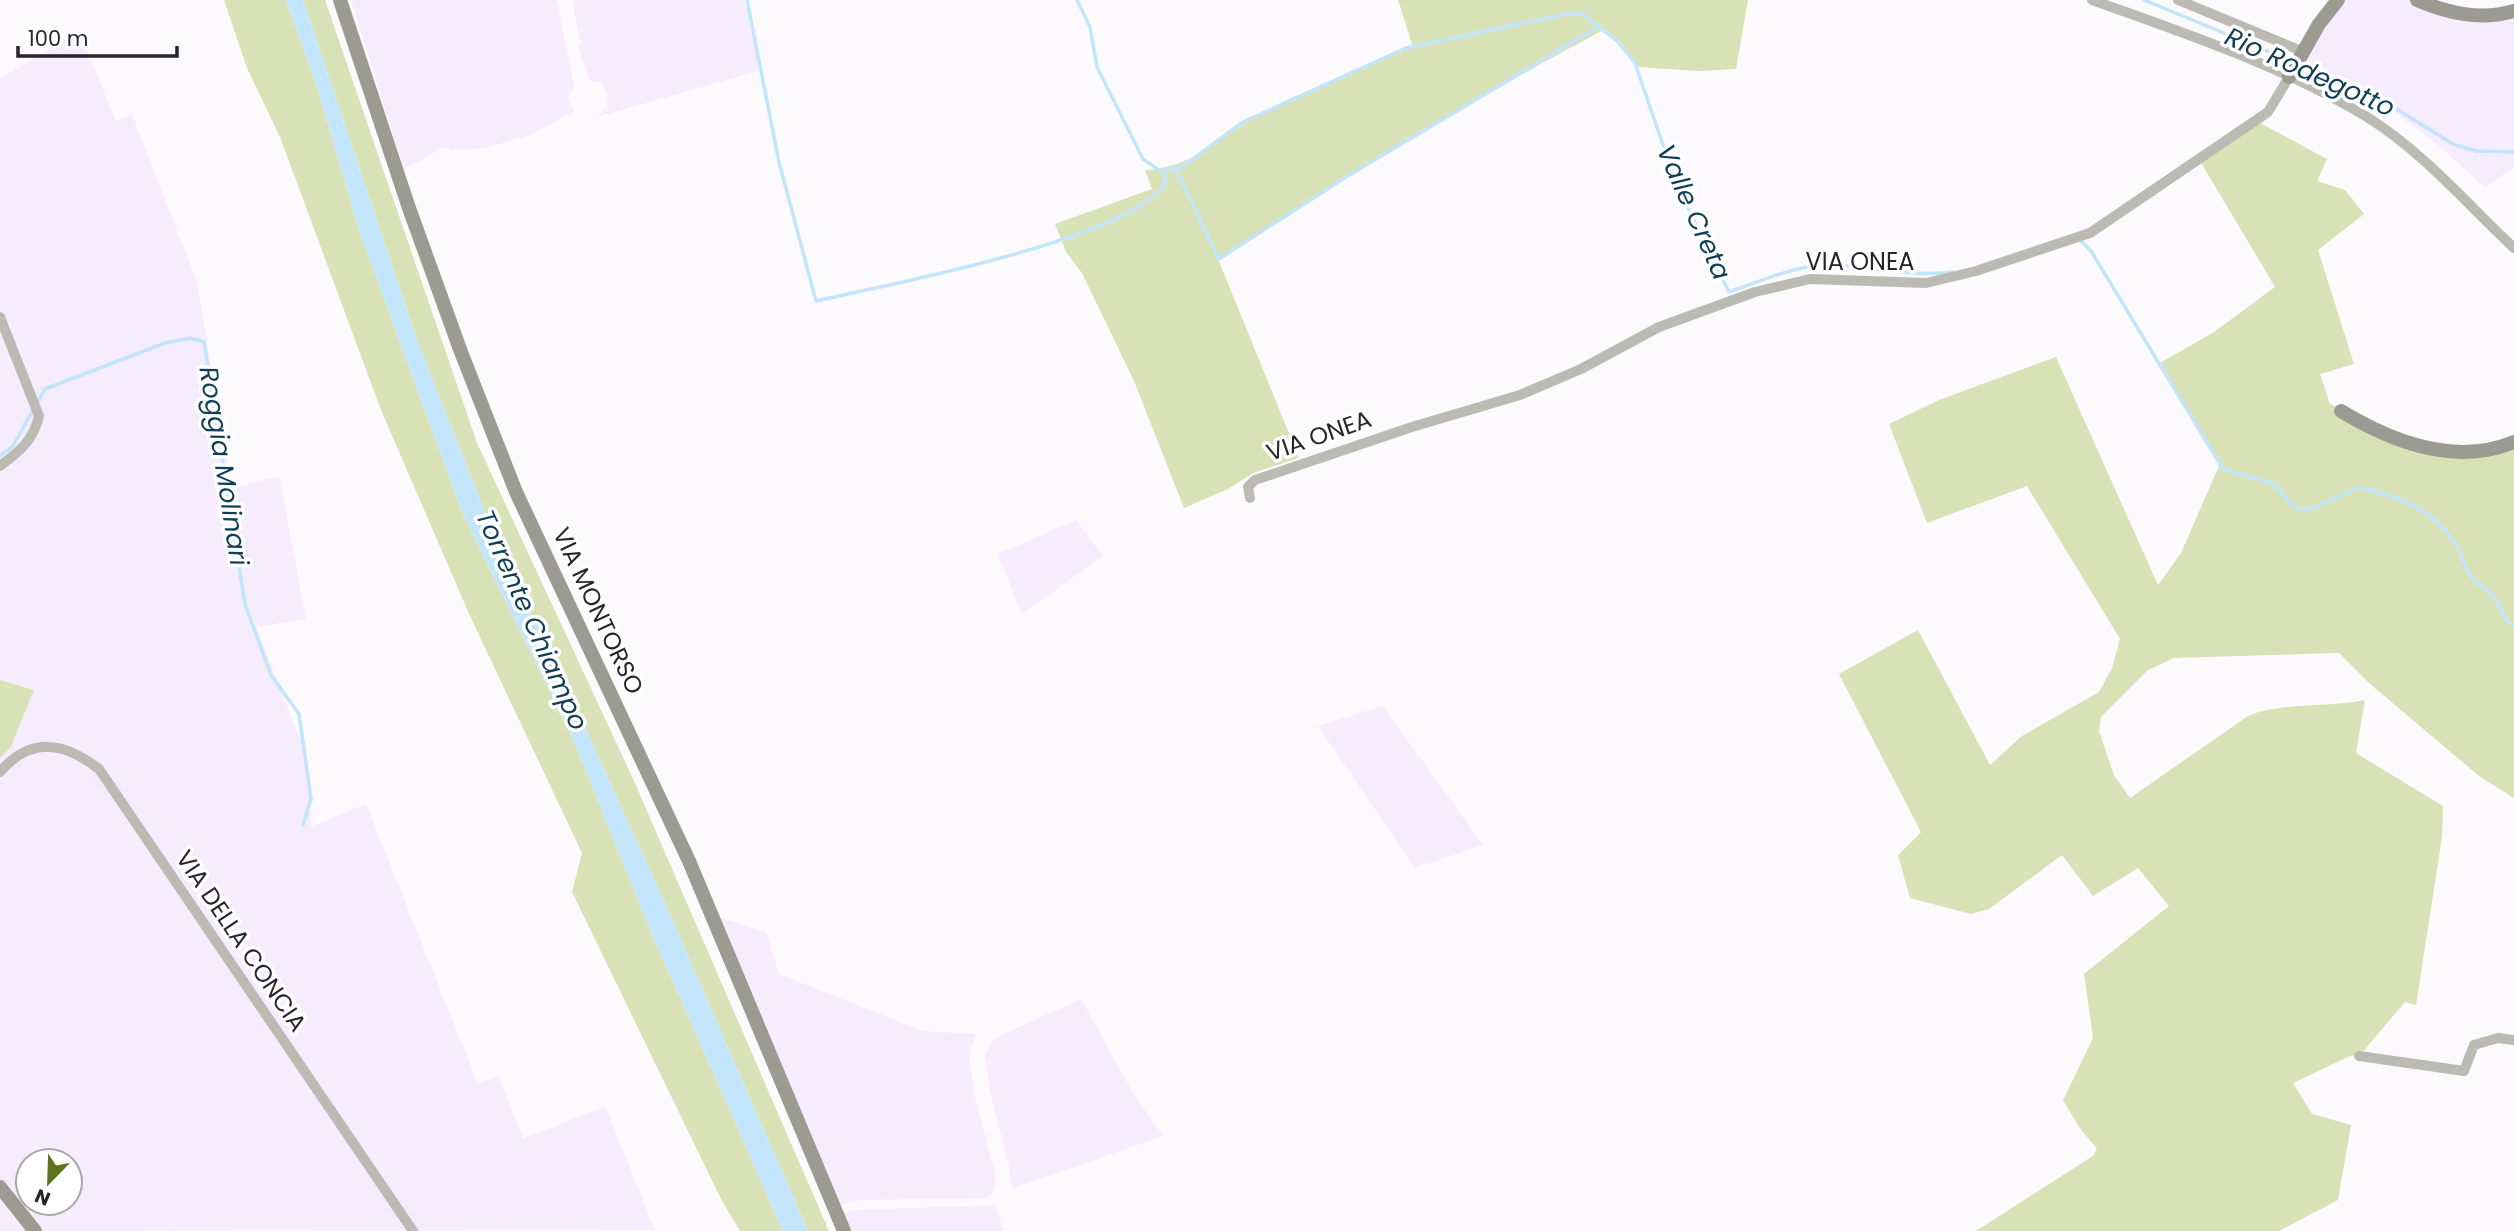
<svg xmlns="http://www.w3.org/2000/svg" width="2514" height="1231" font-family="Poppins,sans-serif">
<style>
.built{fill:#f5ecfd;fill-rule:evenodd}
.green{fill:#d9e1b7}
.water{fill:#c3e5fb}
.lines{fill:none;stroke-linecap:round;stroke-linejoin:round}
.stream{stroke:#c3e5fb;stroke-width:3.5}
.street{stroke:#bbbbb4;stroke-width:10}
.secondary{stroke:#9c9b91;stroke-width:14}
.labels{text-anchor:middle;stroke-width:7;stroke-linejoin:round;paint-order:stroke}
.street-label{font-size:24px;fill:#27242a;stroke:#fff}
.water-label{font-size:26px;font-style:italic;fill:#103e57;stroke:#fff}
</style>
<rect width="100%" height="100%" fill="#fcfafd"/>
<path class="built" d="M 351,0 L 557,0 L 574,87 L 568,98 L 574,111 L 530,135 L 486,148 L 452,150 L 445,147 L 404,169 Z
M 572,0 L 744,0 L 761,70 L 597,117 L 607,106 L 608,93 L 601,83 L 589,80 L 578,46 L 581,44 Z
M 2334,0 L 2414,0 L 2514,14 L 2514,167 L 2485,188 L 2436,143 L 2392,110 L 2297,65 Z
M 79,31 L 116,121 L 132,114 L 197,282 L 231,488 L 279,476 L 306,619 L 256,627 L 302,744 L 312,826 L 366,804 L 478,1084 L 498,1076 L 523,1139 L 605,1106 L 655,1230 L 0,1231 L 0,758 L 11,747 L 34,690 L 0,680 L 0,79 ZM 28,1161 L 70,1161 L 70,1203 L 28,1203 Z
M 1076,520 L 1103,556 L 1022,614 L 998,554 Z
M 1383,706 L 1403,734 L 1483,845 L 1415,868 L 1318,726 Z
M 716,916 L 766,932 L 779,974 L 923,1031 L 976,1034 L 969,1054 L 974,1094 L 994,1169 L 996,1185 L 993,1193 L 987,1198 L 861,1200 L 838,1205 Z
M 1081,999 L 1133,1093 L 1163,1136 L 1012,1189 L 1009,1166 L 990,1091 L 985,1055 L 995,1038 Z
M 995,1205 L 1004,1231 L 848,1231 L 840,1213 L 858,1210 Z"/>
<path class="green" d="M 224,0 L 286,0 L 319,93 L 359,230 L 462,512 L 573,739 L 648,925 L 783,1231 L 740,1231 L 721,1199 L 572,892 L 582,853 L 470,616 L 381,410 L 280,137 L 247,68 Z
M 303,0 L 325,0 L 477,443 L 634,781 L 829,1231 L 808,1231 L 664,901 L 539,627 L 505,563 L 418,343 Z
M 1398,0 L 1748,0 L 1736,69 L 1698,71 L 1639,67 L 1622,44 L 1605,29 C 1472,100 1344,176 1218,259 L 1299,458 L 1253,473 L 1228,489 L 1184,508 L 1134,381 L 1082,273 L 1066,252 L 1055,224 L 1152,189 L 1145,170 C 1195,169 1226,130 1269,109 C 1315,86 1365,67 1413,47 Z
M 2260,123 L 2327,159 L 2317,181 L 2345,190 L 2364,214 L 2318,250 L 2354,364 L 2320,374 L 2330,404 L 2404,438 L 2470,450 L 2514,443 L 2514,798 L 2479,776 L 2369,683 L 2339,653 L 2174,658 L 2148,670 L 2101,717 L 2099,731 L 2114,775 L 2130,798 L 2248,716 C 2281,702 2327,708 2365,700 L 2356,753 L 2443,806 L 2442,837 L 2416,1005 L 2405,1002 L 2360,1055 L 2350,1056 L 2293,1083 L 2312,1114 L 2351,1125 L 2338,1200 L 2279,1231 L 1976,1231 L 2093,1156 L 2097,1149 L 2079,1127 L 2063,1100 L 2093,1038 L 2084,974 L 2169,906 L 2138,868 L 2093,896 L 2062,855 L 1989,909 L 1971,914 L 1910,898 L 1898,855 L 1921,832 L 1839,674 L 1918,630 L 1990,765 L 2022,736 L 2099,692 L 2112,668 L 2120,639 L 2027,486 L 1927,523 L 1889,424 L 1939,400 L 2056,357 L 2158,585 L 2181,553 L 2219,466 L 2216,455 L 2160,363 L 2214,332 L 2275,287 L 2200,161 Z
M 0,680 L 34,690 L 11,747 L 0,758 Z"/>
<path class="water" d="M 286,0 L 303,0 L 418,343 L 505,563 L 539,627 L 664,901 L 808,1231 L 783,1231 L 648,925 L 573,739 L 462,512 L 359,230 L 319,93 Z"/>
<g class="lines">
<path class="stream" d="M 747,0 L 779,162 L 816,301 C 887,285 1127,240 1165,184 L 1165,172
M 1077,0 L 1090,27 L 1097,67 L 1143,159 L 1160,171 L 1182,167 L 1243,122 L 1406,48 L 1567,14 L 1583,14 L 1618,42 L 1635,63 L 1676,183 L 1729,292 C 1759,282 1791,267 1823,265 C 1867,264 1908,278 1953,272
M 2144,0 L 2294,62
M 2301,65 L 2379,98 L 2453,144 L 2476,151 L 2514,152
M 1176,170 L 1219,259 L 1346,177 L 1598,27
M 2078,238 L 2091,251 L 2223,469 L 2274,484 L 2295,508 L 2311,509 L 2360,487 C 2396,497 2430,507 2452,539 C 2461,550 2464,566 2472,578 C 2478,585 2487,589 2493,596 C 2502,607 2501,618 2514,626
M 37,403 L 45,389 L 165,343 L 190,338 L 204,342 L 245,604 L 271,675 L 299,714 L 311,799 L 303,825
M 0,456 L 13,446 L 33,410
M 495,536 L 529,608"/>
<path class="street" d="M 2092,0 C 2186,34 2281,65 2367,117 C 2423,152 2466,203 2514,248
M 2178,0 L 2304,52
M 0,317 L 39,416 C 33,441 20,451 0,466
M 1250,498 L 1248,487 L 1255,480 L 1412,427 L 1520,395 L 1581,369 L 1659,327 L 1755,292 L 1810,279 L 1926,283 L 1976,271 L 2090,233 L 2268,112 L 2289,77
M 0,772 C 31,736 64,742 99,769 L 413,1231
M 2359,1056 L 2464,1071 L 2474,1045 L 2498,1038 L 2514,1040"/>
<path class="secondary" d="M 340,0 L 409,208 L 461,352 L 516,492 L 689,861 L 844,1231
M 2417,0 C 2448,13 2480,21 2514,11
M 2289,77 L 2319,24 L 2338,0
M 2341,411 C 2392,442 2456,466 2514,442
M 0,1187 L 35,1231"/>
</g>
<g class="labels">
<g class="street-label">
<text x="1860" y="270">VIA ONEA</text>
<text transform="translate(1319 436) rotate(-19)" y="8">VIA ONEA</text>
<text transform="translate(598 611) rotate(65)" y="8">VIA MONTORSO</text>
<text transform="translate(241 941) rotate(56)" y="8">VIA DELLA CONCIA</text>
</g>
<g class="water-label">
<text transform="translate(2310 72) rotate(24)" y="9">Rio Rodegotto</text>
<text transform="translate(1694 212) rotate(66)" y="9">Valle Creta</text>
<text transform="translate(224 466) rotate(81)" y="9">Roggia Molinari</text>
<text transform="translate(532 620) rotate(66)" y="9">Torrente Chiampo</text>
</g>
</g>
<g transform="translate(49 1182) rotate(203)"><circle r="33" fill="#ffffff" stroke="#a9a7aa" stroke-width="2"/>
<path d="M0-5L12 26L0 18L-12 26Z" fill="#60711f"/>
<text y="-10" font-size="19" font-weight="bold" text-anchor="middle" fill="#27242a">N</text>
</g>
<path d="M18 46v10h159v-10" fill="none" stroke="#27242a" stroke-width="3.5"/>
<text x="28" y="46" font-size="21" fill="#27242a" stroke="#ffffff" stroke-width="5" paint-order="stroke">100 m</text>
</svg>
